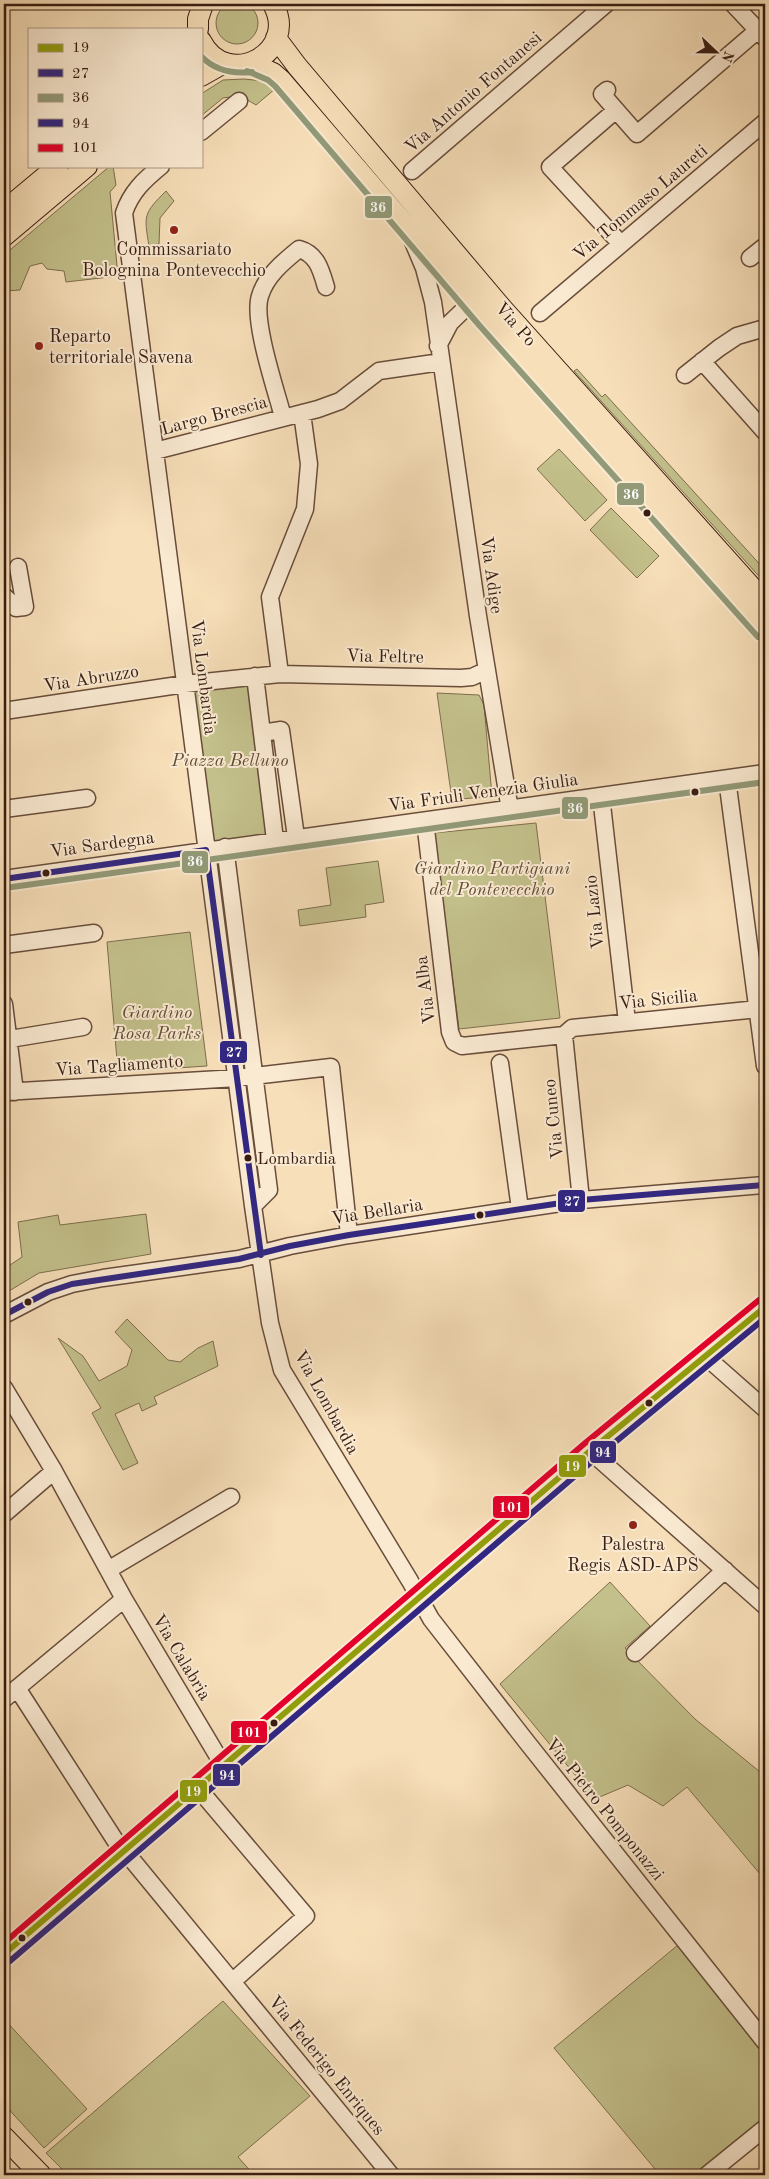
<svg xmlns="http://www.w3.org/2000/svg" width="769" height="2179" font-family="'Old Standard TT',serif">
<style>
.green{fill:#c3c08b;stroke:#7e6e4e}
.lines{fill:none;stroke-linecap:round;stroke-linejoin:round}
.minor-casing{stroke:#684d3b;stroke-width:19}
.major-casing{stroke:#381c11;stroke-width:22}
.minor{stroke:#faead2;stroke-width:16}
.major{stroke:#f7dfb9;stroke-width:20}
.bus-1-casing{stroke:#faead2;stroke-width:10}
.bus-2-casing{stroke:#faead2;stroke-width:10}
.bus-3-casing{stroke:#faead2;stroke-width:10}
.bus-4-casing{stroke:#faead2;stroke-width:10}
.bus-5-casing{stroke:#faead2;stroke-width:10}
.bus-1{stroke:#919e0c;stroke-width:6}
.bus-2{stroke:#312783;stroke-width:6}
.bus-3{stroke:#929a78;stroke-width:6}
.bus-4{stroke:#312783;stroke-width:6}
.bus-5{stroke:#e4002b;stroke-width:6}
.poi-dot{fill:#8f2418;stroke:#faead2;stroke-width:2}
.bus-dot{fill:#381c11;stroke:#faead2;stroke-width:2}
.labels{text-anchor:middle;stroke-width:4;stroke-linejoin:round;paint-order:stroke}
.bus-label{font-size:17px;fill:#381c11;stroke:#faead2;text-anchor:start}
.street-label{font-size:18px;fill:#381c11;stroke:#faead2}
.poi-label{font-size:18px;fill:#381c11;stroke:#faead2}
.park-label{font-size:18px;font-style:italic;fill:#624d36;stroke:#faead2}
.line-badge{stroke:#faead2;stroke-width:2}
.badge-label{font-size:14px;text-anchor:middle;font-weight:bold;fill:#fff}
</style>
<rect width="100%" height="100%" fill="#f7dfb9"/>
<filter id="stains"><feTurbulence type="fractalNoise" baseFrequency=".004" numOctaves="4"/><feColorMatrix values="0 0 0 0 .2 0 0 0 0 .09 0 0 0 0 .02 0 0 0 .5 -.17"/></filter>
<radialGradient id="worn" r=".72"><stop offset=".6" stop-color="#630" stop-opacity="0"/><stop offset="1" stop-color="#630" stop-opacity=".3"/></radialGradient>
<path class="green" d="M216 23a21 21 0 1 1 42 0a21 21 0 1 1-42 0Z
M 244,79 L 263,81 L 275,89 L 256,105 L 241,96 L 230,97 L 223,98 L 201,116 L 201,94 L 223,80 Z
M 110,166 L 113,166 L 116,185 L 110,192 L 118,276 L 66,282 L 64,271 L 47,269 L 42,263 L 30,266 L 20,290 L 4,291 L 4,255 Z
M 166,191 L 174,201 L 160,218 L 159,244 L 149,246 C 144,215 143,214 166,191 Z
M 577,369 L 602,397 L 605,394 L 765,570 L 765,583 L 574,371 Z
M 559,449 L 607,500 L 585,521 L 537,469 Z
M 611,508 L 659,556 L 637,578 L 590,530 Z
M 255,676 L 275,840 L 206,850 L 185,684 Z
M 437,693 L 479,695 L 484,705 L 492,796 L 452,800 Z
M 536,823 L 560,1018 L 459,1029 L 434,833 Z
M 378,861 L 384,902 L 365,905 L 366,917 L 300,926 L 298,910 L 331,905 L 326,868 Z
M 190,932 L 207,1066 L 118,1072 L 107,942 Z
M 146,1214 L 151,1254 L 39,1273 L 4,1294 L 4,1269 L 22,1257 L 18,1222 L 58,1215 L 60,1225 Z
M 127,1319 L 168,1360 L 180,1362 L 198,1348 L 213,1341 L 218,1366 L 154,1397 L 157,1404 L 142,1411 L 139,1403 L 115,1414 L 138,1463 L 123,1470 L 92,1413 L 101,1408 L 58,1338 L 83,1356 L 99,1381 L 127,1366 L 132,1350 L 115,1332 Z
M 610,1582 L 650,1626 L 625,1648 L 695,1719 L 765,1776 L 765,1880 L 687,1787 L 663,1806 L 628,1785 L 595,1799 L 500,1684 Z
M 684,1940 L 765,2042 L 765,2128 L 707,2175 L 660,2175 L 554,2048 Z
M 223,2001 L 310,2096 L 238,2157 L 254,2175 L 68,2175 L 46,2153 Z
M 4,2019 L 87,2109 L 44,2148 L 4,2104 Z"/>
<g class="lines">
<defs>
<path id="minor" d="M 733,4 L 765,38
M 607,90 L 602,94 L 637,134 L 758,30
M 616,110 L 550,167 L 621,244
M 201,132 L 239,101
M 161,166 C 144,180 131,192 124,213 L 253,1206 L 270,1323 L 282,1370 L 410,1581 L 431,1619 L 526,1741 L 765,2042
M 412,171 L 606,4
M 411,237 L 424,268 L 433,302 L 478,616 L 510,810
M 750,258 L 765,246
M 540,313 L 765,122
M 438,346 L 450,323 L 480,294
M 702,361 L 765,432
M 685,375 L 719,348 L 737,336 L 765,328
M 283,417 C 276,390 252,320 260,296 C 266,276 283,262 299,249 C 317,254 321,270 326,287
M 155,451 L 318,409 L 340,401 L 379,371 L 441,362
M 4,596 L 16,608 L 25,607 L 18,567
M 280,674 L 270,597 L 305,509 L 309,464 L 302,413
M 255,676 L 275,840
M 4,711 L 185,684 L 280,674 L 461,678 L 472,677 L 487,670
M 262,733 L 281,730 L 296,837
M 727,779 L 765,1066
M 601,796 L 627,1022
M 4,809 L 87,798
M 425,821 L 450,1032 L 454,1042 L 462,1046 L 564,1035
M 225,847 L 269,1190 L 253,1206
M 4,879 L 765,773
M 4,945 L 94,933
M 4,1004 L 15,1092
M 564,1035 L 572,1028 L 758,1009
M 564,1035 L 581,1200
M 4,1040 L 83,1027
M 500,1063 L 520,1209
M 4,1092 L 237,1078 L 331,1067 L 349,1235
M 4,1315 L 48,1292 L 72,1284 L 103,1278 L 239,1259 L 290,1246 L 349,1235 L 581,1200 L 765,1185
M 705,1356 L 765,1409
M 4,1388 L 54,1471 L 124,1599 L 223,1765
M 590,1451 L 765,1606
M 4,1514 L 54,1471
M 108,1570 L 231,1497
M 635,1653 L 725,1570
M 17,1688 L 122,1851
M 4,1699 L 124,1599
M 197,1787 L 306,1916 L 233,1981
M 124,1850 L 391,2175
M 707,2175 L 765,2128"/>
<path id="major" d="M 198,29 L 198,19 L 203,4
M 276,38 L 297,66 L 501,307 L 765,602
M 201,41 C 227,92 300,52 273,4
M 251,63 L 273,73 L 281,80 L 486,319 L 765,631
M 201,76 L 224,63
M 4,211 L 58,166
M 4,236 L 87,166
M 4,1954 L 590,1451 L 765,1307
M 4,2137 L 41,2175"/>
</defs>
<use href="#minor" class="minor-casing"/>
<use href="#major" class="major-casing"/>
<use href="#minor" class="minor"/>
<use href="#major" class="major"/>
<defs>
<path id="bus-1" d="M 4,1954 L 590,1451 L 765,1307"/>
<path id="bus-2" d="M 206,850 L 261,1255
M 4,879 L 206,850
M 4,1315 L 48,1292 L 72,1284 L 239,1259 L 290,1246 L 349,1235 L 581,1200 L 765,1185"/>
<path id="bus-3" d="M 201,56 C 215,71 233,74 252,72
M 247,71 L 268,80 L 275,86 L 479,325 L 758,637
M 5,888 L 765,782"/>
<path id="bus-4" d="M 10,1961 L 596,1458 L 765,1318"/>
<path id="bus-5" d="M 4,1943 L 584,1444 L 759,1300"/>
</defs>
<use href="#bus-1" class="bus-1-casing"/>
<use href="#bus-2" class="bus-2-casing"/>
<use href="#bus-3" class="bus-3-casing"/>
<use href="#bus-4" class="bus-4-casing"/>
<use href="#bus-5" class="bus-5-casing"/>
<use href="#bus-1" class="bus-1"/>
<use href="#bus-2" class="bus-2"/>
<use href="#bus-3" class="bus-3"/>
<use href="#bus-4" class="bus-4"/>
<use href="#bus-5" class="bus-5"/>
</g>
<g class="poi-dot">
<circle cx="174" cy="230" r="5"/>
<circle cx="39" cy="346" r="5"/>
<circle cx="633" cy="1525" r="5"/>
</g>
<g class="bus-dot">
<circle cx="647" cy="513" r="4.5"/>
<circle cx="695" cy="792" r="4.5"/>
<circle cx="46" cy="873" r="4.5"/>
<circle cx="248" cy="1158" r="4.5"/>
<circle cx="480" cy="1215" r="4.5"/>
<circle cx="28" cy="1302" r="4.5"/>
<circle cx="649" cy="1403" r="4.5"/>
<circle cx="274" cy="1723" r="4.5"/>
<circle cx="22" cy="1938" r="4.5"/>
</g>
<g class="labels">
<g class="bus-label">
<text x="257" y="1164">Lombardia</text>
</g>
<g class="street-label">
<text transform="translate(473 92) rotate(-41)" y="6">Via Antonio Fontanesi</text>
<text transform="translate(640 202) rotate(-40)" y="6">Via Tommaso Laureti</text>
<text transform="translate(516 324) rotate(49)" y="6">Via Po</text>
<text transform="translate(214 415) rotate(-15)" y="6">Largo Brescia</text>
<text transform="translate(492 575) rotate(82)" y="6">Via Adige</text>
<text transform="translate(385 656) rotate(1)" y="6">Via Feltre</text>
<text transform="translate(204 677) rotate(83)" y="6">Via Lombardia</text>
<text transform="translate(91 678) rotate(-9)" y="6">Via Abruzzo</text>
<text transform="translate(483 792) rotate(-8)" y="6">Via Friuli Venezia Giulia</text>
<text transform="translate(102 844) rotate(-8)" y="6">Via Sardegna</text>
<text transform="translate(594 912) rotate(-96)" y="6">Via Lazio</text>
<text transform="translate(425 990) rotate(-97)" y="6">Via Alba</text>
<text transform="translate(658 999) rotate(-6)" y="6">Via Sicilia</text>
<text transform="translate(119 1065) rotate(-4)" y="6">Via Tagliamento</text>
<text transform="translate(553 1119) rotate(-96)" y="6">Via Cuneo</text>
<text transform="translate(377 1211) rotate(-9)" y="6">Via Bellaria</text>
<text transform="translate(327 1402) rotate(61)" y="6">Via Lombardia</text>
<text transform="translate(182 1657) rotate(59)" y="6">Via Calabria</text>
<text transform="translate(605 1809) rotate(51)" y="6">Via Pietro Pomponazzi</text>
<text transform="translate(327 2065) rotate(51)" y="6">Via Federigo Enriques</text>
</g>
<g class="poi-label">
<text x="174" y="255">Commissariato<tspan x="174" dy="21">Bolognina Pontevecchio</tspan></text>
<text x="49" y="342" text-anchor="start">Reparto<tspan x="49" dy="21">territoriale Savena</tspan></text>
<text x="633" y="1550">Palestra<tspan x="633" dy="21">Regis ASD-APS</tspan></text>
</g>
<g class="park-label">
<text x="230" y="766">Piazza Belluno</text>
<text x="492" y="874">Giardino Partigiani<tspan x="492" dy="21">del Pontevecchio</tspan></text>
<text x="157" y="1018">Giardino<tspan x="157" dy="21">Rosa Parks</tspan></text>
</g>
</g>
<g class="line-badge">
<rect x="364" y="195" width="29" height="24" rx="5" fill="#929a78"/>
<rect x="616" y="482" width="29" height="24" rx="5" fill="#929a78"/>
<rect x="561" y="796" width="28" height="24" rx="5" fill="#929a78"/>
<rect x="181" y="850" width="28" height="24" rx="5" fill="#929a78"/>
<rect x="219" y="1040" width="29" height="24" rx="5" fill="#312783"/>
<rect x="557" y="1189" width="29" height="24" rx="5" fill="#312783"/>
<rect x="589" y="1440" width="28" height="24" rx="5" fill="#312783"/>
<rect x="558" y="1454" width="29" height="24" rx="5" fill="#919e0c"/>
<rect x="492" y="1495" width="38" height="24" rx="5" fill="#e4002b"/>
<rect x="230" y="1720" width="38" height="24" rx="5" fill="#e4002b"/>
<rect x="212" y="1763" width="29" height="24" rx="5" fill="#312783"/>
<rect x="179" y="1779" width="29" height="24" rx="5" fill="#919e0c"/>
</g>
<g class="badge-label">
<text x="378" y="212">36</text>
<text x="631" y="499">36</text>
<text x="575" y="813">36</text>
<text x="195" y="866">36</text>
<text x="234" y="1057">27</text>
<text x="572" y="1206">27</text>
<text x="603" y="1457">94</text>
<text x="572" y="1471">19</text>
<text x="511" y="1512">101</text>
<text x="249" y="1737">101</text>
<text x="227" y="1780">94</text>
<text x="193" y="1796">19</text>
</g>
<rect width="769" height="2179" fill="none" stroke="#f7dfb9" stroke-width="20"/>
<rect x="5" y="5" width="759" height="2169" fill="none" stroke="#381c11" stroke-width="2.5"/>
<rect x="10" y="10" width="749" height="2159" fill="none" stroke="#381c11"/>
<rect x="28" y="28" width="175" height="140" fill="#faead2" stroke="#ac9885"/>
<rect x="38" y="44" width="25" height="8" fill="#919e0c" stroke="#ac9885"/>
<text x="72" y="52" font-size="15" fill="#381c11">19</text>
<rect x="38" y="69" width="25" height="8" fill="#312783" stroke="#ac9885"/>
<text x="72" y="78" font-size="15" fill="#381c11">27</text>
<rect x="38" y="94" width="25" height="8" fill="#929a78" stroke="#ac9885"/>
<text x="72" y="102" font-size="15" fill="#381c11">36</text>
<rect x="38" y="119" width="25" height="8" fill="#312783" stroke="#ac9885"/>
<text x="72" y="128" font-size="15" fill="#381c11">94</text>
<rect x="38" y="144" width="25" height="8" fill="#e4002b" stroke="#ac9885"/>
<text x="72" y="152" font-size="15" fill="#381c11">101</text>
<g transform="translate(716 52) rotate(112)" stroke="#faead2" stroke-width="4" paint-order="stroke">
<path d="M0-4L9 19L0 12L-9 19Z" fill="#381c11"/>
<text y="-8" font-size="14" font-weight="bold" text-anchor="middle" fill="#381c11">N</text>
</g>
<rect width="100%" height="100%" filter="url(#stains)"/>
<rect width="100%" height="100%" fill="url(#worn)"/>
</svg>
